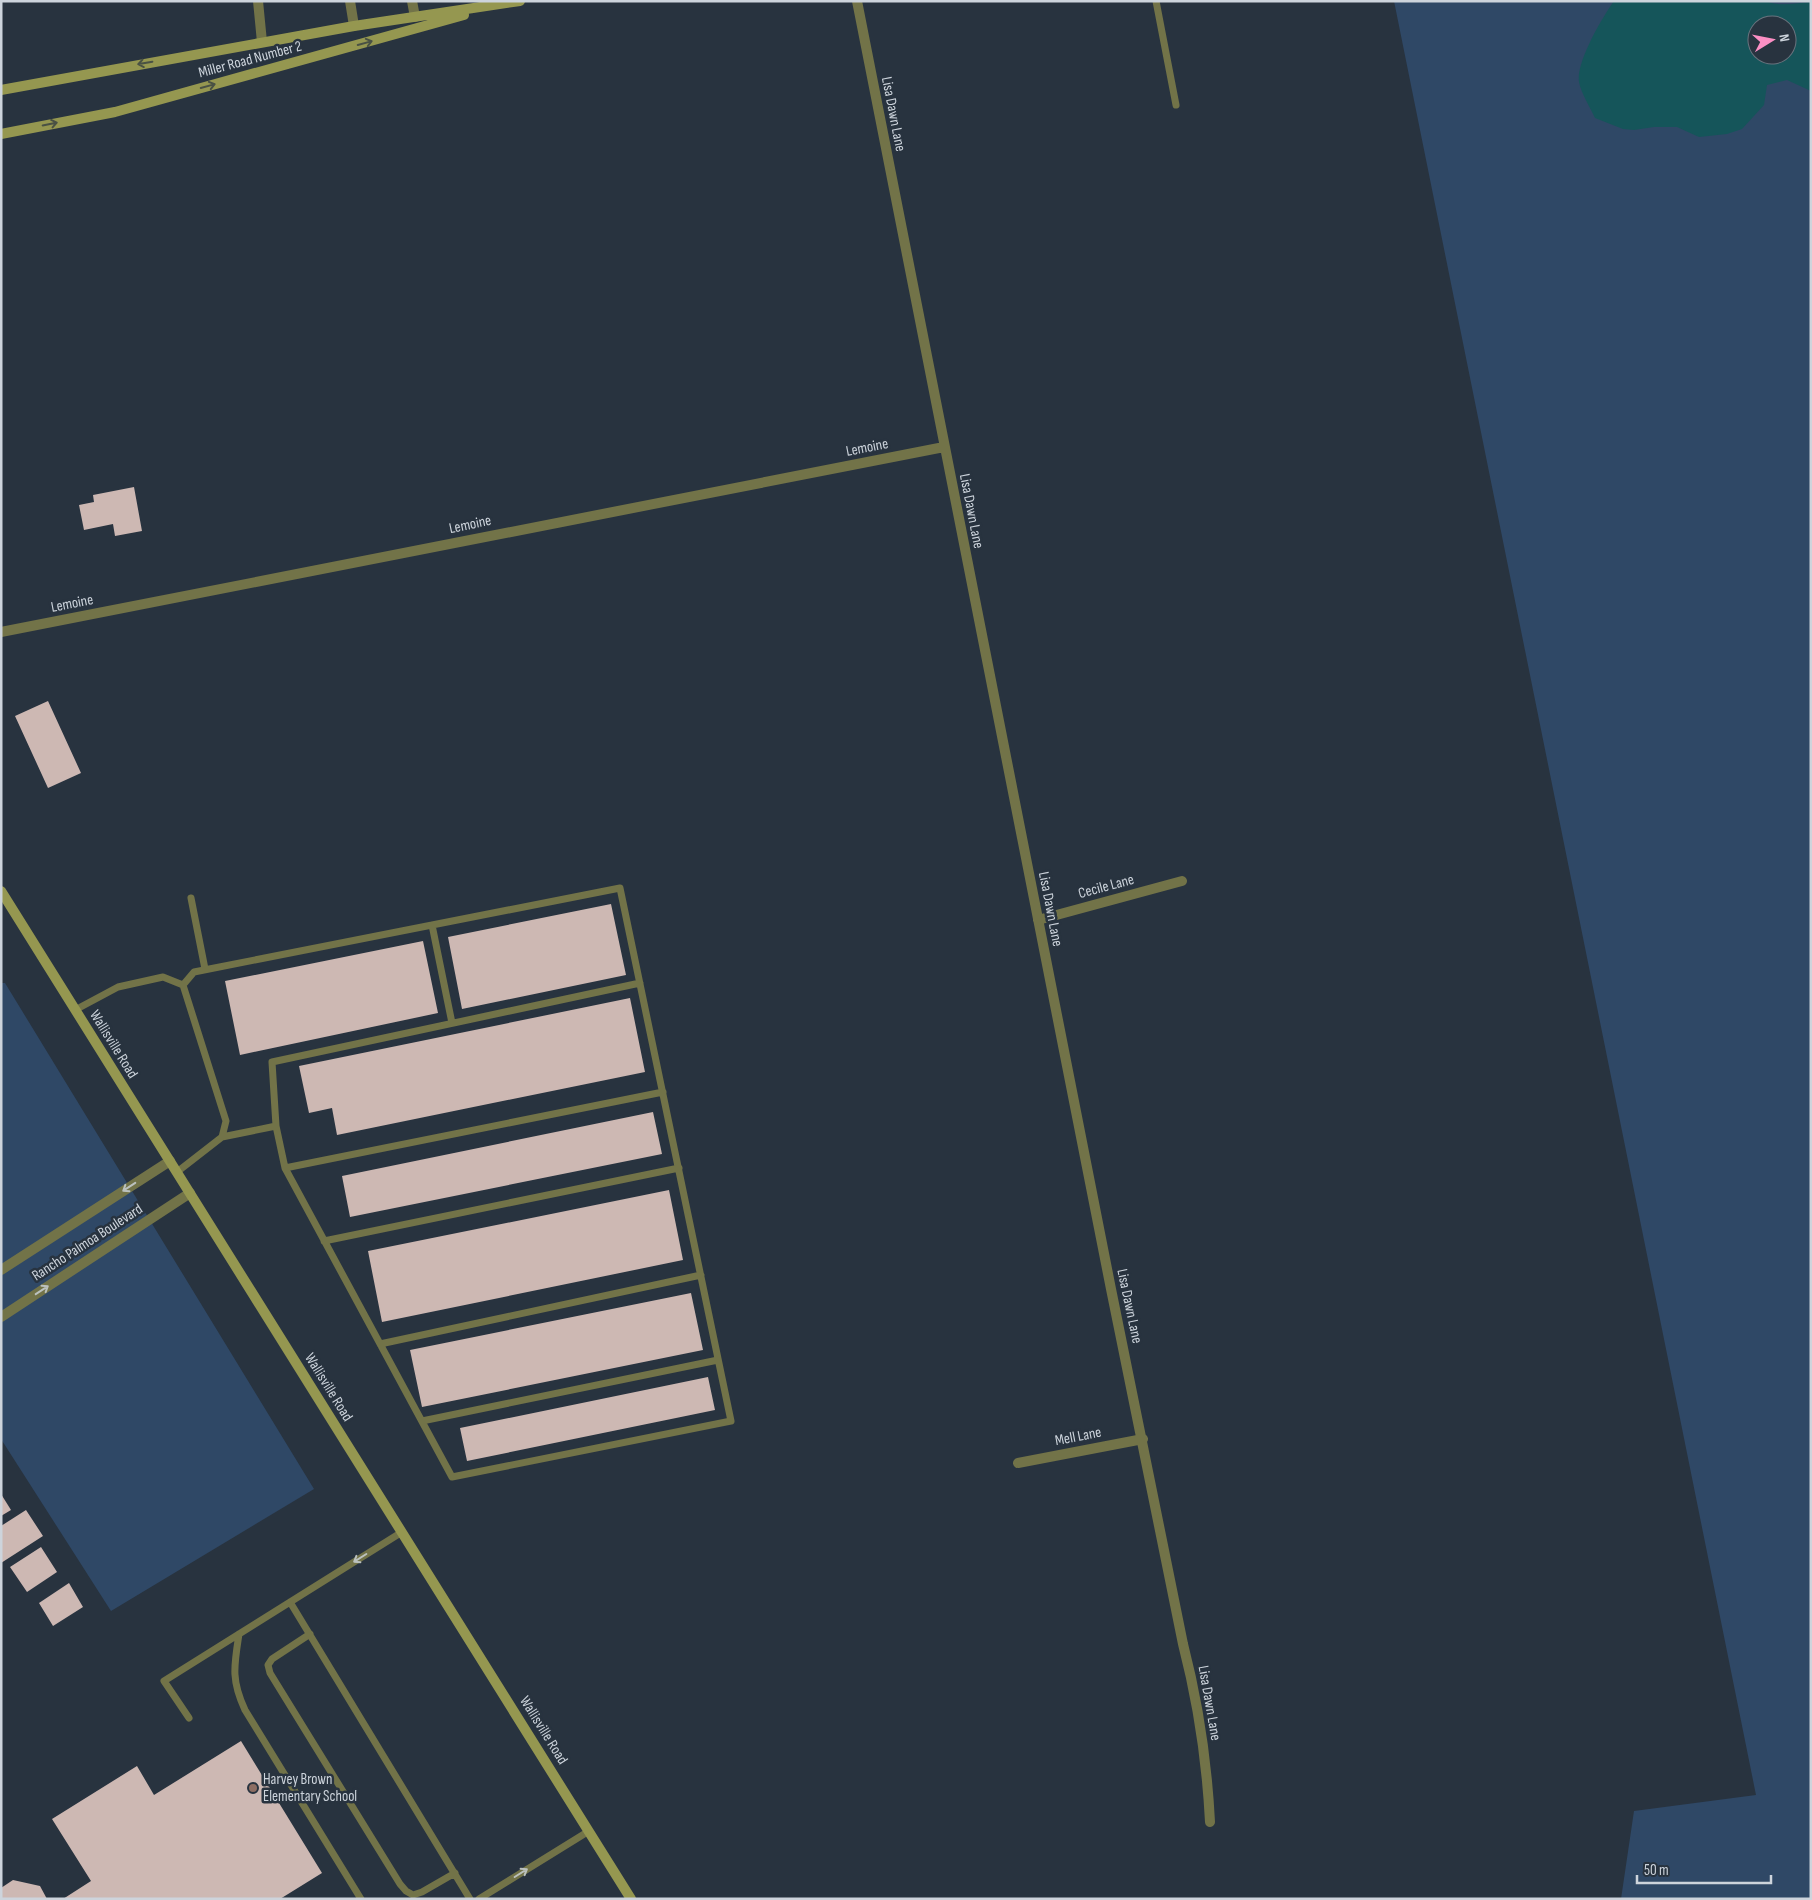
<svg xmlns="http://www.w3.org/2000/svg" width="1812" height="1900" font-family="'Sofia Sans Condensed',sans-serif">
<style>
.green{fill:#2f4866;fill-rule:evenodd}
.water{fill:#15555a;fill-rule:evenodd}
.building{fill:#cdb8b3}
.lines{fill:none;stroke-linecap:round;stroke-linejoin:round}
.lane{stroke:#727348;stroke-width:7}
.street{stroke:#727348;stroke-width:10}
.secondary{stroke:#959750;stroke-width:10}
.oneway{stroke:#495144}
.oneway2{stroke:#bbc1be}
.education-dot{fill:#8d6e63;stroke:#28333f;stroke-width:2}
.labels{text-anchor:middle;stroke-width:5;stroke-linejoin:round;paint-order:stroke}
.street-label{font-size:15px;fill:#cdd4dc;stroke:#28333f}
.poi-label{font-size:15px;fill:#cdd4dc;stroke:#28333f;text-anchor:start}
</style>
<rect width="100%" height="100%" fill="#28333f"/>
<path class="green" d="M 1394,1 L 1811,1 L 1811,1899 L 1621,1899 L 1634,1811 L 1756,1795 ZM 1757,25 L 1787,25 L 1787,55 L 1757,55 Z
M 1,983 L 5,983 L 314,1489 L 111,1611 L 1,1439 Z"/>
<path class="water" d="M 1614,1 L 1766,1 C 1779,7 1797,3 1811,2 L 1811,91 L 1787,80 L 1767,85 L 1764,105 L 1742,129 L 1727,134 L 1699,137 L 1677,127 L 1654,127 L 1634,130 L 1623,129 L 1595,118 C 1590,107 1581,93 1579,82 C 1576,62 1602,18 1614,1 ZM 1757,25 L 1787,25 L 1787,55 L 1757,55 Z"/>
<path class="building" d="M 134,487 L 142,531 L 115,536 L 113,524 L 84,530 L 79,505 L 94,502 L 93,495 Z
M 48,701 L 81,773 L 48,788 L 15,716 Z
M 611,904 L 626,975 L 462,1009 L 448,937 Z
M 423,941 L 438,1013 L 240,1055 L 225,981 Z
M 630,998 L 645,1072 L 337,1135 L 332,1108 L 309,1113 L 299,1066 Z
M 653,1112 L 662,1154 L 350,1217 L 342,1176 Z
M 669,1190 L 683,1260 L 382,1322 L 368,1251 Z
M 691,1293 L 703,1350 L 422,1407 L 410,1350 Z
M 708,1377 L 715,1410 L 467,1461 L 460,1428 Z
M 1,1494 L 11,1510 L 1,1516 Z
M 26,1510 L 43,1536 L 1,1563 L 1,1526 Z
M 41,1547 L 57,1572 L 27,1592 L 10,1567 Z
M 69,1583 L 83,1607 L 53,1626 L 39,1603 Z
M 241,1741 L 322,1873 L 280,1899 L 63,1899 L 91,1881 L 52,1819 L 137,1766 L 154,1795 Z
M 13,1880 L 40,1886 L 47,1899 L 1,1899 L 1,1888 Z"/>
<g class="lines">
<path class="lane" d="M 1156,1 L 1176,105
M 191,898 L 205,969
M 432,925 L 452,1023
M 183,985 L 194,972 L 620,888 L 731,1421 L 452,1477 L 285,1168 L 276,1126 L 222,1137
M 75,1010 L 118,987 L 163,977 L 183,985 L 226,1121 L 222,1137 L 177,1172
M 276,1126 L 272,1062 L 640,983
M 285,1168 L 663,1092
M 324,1241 L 679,1168
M 380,1344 L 701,1275
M 422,1421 L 718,1360
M 290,1602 L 470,1899
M 239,1634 C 234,1666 231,1680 245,1710 L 361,1899
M 310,1634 L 272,1659 L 268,1665 L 270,1673 L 400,1884 L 406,1891 L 413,1895 L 422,1892 L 455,1873
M 189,1718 L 164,1681 L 402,1532
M 479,1899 L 589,1831"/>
<path class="street" d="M 258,1 L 262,42
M 350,1 L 354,26
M 412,1 L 415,17
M 857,1 L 1111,1289 L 1183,1644 C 1198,1702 1207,1763 1210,1822
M 1,632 L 944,447
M 1038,920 L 1182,881
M 1,1270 L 170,1161
M 1,1317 L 190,1193
M 1018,1463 L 1143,1439"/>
<path class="secondary" d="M 1,90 L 354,26 L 520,1
M 1,134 L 115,112 L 464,15
M 1,891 L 631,1899"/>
</g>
<defs><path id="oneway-shaft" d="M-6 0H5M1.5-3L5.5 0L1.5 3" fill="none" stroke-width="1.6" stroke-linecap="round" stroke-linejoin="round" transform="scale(1.25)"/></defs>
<g class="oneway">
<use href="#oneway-shaft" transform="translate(365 43) rotate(-15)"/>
<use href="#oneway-shaft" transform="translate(145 63) rotate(170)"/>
<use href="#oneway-shaft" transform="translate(208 86) rotate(-15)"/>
<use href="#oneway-shaft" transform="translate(50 124) rotate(-11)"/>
</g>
<g class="oneway2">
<use href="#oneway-shaft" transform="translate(129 1187) rotate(147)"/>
<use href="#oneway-shaft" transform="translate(42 1290) rotate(-33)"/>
<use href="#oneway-shaft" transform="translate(360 1558) rotate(148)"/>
<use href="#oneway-shaft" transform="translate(521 1873) rotate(-32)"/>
</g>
<circle class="education-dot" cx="253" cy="1788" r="5"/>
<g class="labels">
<g class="street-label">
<text transform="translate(250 59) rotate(-15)" y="5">Miller Road Number 2</text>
<text transform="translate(894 114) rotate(79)" y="5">Lisa Dawn Lane</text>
<text transform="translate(867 447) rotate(-11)" y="5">Lemoine</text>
<text transform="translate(972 511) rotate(79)" y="5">Lisa Dawn Lane</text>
<text transform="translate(470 524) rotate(-12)" y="5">Lemoine</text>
<text transform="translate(72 603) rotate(-11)" y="5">Lemoine</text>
<text transform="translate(1106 886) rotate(-15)" y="5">Cecile Lane</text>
<text transform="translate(1051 909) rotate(79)" y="5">Lisa Dawn Lane</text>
<text transform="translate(114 1044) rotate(58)" y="5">Wallisville Road</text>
<text transform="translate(87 1242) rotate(-33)" y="5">Rancho Palmoa Boulevard</text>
<text transform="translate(1130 1306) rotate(78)" y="5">Lisa Dawn Lane</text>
<text transform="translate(329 1387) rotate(58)" y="5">Wallisville Road</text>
<text transform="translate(1078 1436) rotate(-11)" y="5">Mell Lane</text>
<text transform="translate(1210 1703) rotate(80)" y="5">Lisa Dawn Lane</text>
<text transform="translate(544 1730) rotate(58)" y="5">Wallisville Road</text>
</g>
<g class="poi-label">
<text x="263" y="1784">Harvey Brown<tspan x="263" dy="17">Elementary School</tspan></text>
</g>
</g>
<rect width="1812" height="1900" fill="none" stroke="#cdd4dc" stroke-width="5"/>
<g transform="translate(1772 40) rotate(80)"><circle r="24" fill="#28333f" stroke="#6a737e"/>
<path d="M0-4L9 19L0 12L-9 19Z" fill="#fb8fc4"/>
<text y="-8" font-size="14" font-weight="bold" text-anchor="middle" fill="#cdd4dc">N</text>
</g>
<path d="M1637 1875v8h134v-8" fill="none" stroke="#cdd4dc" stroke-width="2.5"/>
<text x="1644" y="1875" font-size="15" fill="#cdd4dc" stroke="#28333f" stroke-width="4" paint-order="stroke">50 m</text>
</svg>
